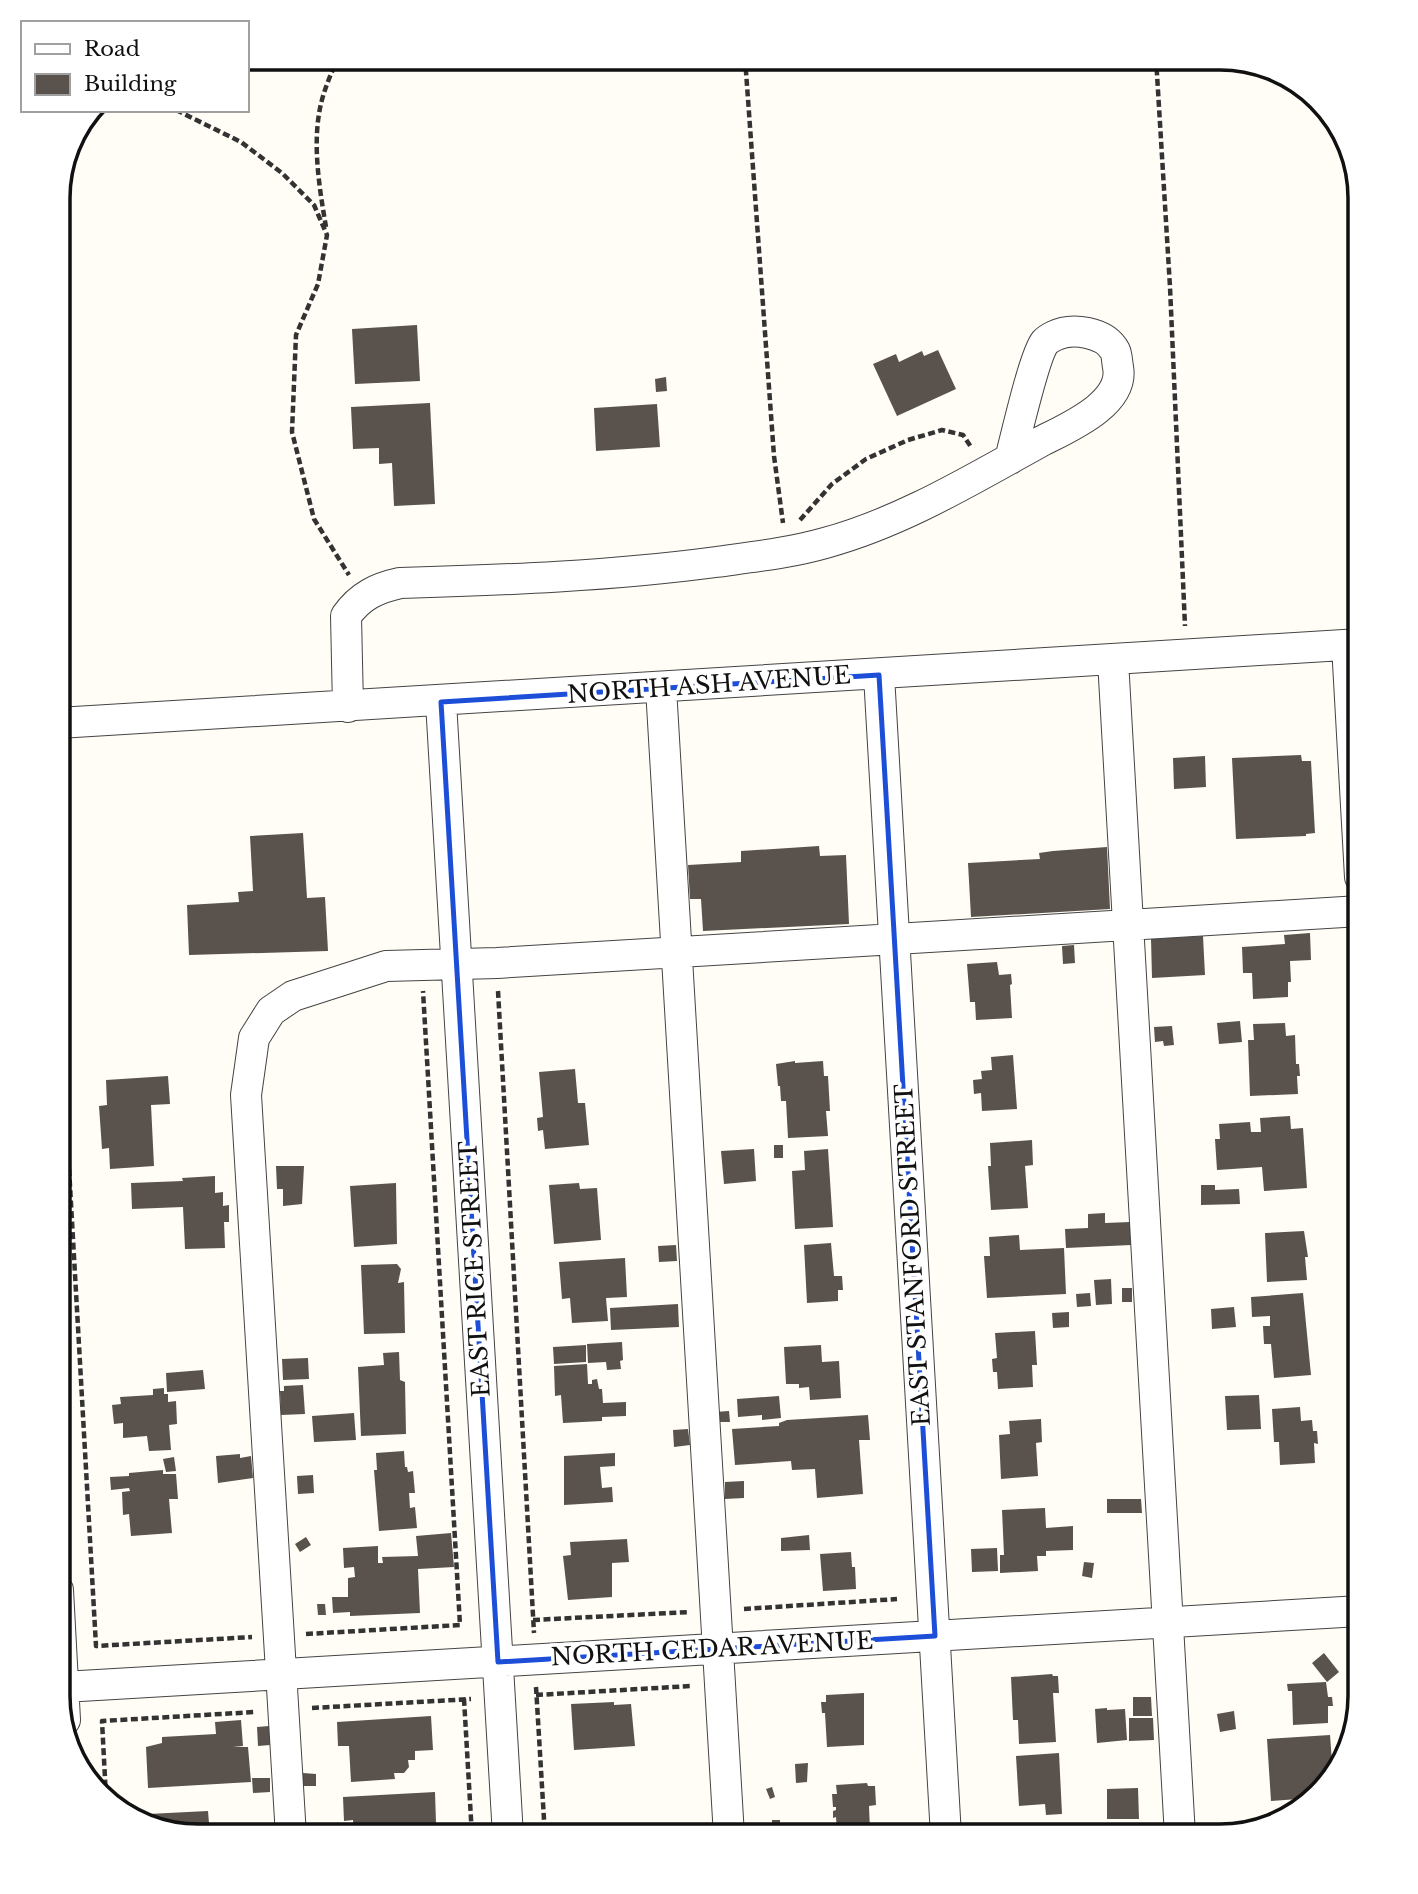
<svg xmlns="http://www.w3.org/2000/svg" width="1418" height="1894" font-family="'Libre Baskerville',serif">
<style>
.building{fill:#5a524d}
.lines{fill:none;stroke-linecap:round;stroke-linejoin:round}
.minor-casing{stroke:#444;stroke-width:32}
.path{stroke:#333;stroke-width:4.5;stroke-dasharray:7 3.5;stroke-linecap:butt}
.minor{stroke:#fff;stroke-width:30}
.marked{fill:none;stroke:#1d4ed8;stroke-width:5;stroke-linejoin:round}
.labels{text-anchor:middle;stroke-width:7;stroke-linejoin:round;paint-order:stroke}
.street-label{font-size:24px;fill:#111;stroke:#fff}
.rim{fill:none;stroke:#111;stroke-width:3.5}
</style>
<rect width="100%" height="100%" fill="#fffdf5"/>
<path class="building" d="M 417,325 L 420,381 L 355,384 L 352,329 Z
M 938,350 L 956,389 L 897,416 L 873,364 L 896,354 L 899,362 L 922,351 L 924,356 Z
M 666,377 L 667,391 L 656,392 L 655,379 Z
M 430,403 L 435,504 L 394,506 L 392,463 L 379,464 L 379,448 L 353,449 L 351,407 Z
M 657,404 L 660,447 L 596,451 L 594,408 Z
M 1301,755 L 1302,761 L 1311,761 L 1315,833 L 1306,834 L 1306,836 L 1236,839 L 1232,758 Z
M 1205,756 L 1206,787 L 1174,789 L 1173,758 Z
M 303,833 L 307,898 L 325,897 L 328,951 L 189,955 L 187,905 L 239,902 L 238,892 L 253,891 L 250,836 Z
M 819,846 L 820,856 L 846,855 L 849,924 L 703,931 L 701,899 L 690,899 L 688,865 L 741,862 L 741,851 Z
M 1107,847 L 1110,909 L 971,917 L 968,863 L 1040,859 L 1039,853 L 1053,851 Z
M 1310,933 L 1311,960 L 1290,961 L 1291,982 L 1288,982 L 1288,997 L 1253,999 L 1252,973 L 1243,973 L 1242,947 L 1285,944 L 1284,935 Z
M 1203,936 L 1205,975 L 1152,978 L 1151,939 Z
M 1074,945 L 1075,963 L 1063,964 L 1062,946 Z
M 997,962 L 999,975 L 1011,974 L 1012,984 L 1010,985 L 1012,1018 L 976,1020 L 975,1002 L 970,1002 L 967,964 Z
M 1240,1021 L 1242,1042 L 1219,1044 L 1217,1023 Z
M 1285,1023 L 1286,1036 L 1295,1035 L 1296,1064 L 1299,1064 L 1300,1076 L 1297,1076 L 1298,1094 L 1250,1096 L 1248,1040 L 1254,1040 L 1253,1024 Z
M 1172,1026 L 1174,1045 L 1164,1046 L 1163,1041 L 1155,1042 L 1154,1027 Z
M 1013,1055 L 1017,1109 L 982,1111 L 981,1093 L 974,1094 L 973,1080 L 982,1079 L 981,1071 L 992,1070 L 991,1057 Z
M 795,1061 L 795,1063 L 823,1061 L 824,1076 L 828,1076 L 830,1111 L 826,1111 L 828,1136 L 788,1138 L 786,1101 L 781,1101 L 780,1086 L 778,1086 L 776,1064 Z
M 575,1069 L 578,1103 L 585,1103 L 589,1145 L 545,1149 L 543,1130 L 538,1131 L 537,1118 L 543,1117 L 539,1072 Z
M 168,1076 L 170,1104 L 151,1105 L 154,1166 L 110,1169 L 109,1148 L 102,1149 L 99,1106 L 107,1105 L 106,1080 Z
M 1290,1116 L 1291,1129 L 1303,1128 L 1307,1188 L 1264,1191 L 1262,1167 L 1217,1170 L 1215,1139 L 1220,1139 L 1219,1124 L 1250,1122 L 1251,1132 L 1261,1132 L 1260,1118 Z
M 1032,1140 L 1033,1165 L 1025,1166 L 1028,1208 L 991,1210 L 988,1166 L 991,1166 L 990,1143 Z
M 774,1145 L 783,1145 L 783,1158 L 774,1158 Z
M 754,1149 L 756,1181 L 724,1184 L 721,1151 Z
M 828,1149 L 833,1227 L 795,1229 L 792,1171 L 805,1170 L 804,1151 Z
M 276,1166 L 304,1166 L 302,1204 L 283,1206 L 283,1189 L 277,1189 Z
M 215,1176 L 215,1193 L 223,1192 L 223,1206 L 229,1205 L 229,1222 L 224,1222 L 225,1248 L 185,1249 L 183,1207 L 132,1209 L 131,1183 L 183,1181 L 182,1178 Z
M 396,1183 L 397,1244 L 354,1247 L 350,1186 Z
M 579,1183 L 580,1189 L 597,1188 L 601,1240 L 554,1244 L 549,1185 Z
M 1201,1185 L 1215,1185 L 1215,1190 L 1239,1189 L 1240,1204 L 1201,1205 Z
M 1105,1213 L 1105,1223 L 1130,1222 L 1131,1245 L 1066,1248 L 1065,1229 L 1088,1228 L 1088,1214 Z
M 1304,1231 L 1308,1257 L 1305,1257 L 1307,1280 L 1267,1282 L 1265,1233 Z
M 1019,1235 L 1020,1250 L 1064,1248 L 1066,1294 L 987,1298 L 984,1256 L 990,1256 L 989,1237 Z
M 831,1243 L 834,1276 L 842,1276 L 843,1290 L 838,1290 L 838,1301 L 807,1303 L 804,1245 Z
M 676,1245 L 677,1261 L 659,1262 L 658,1246 Z
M 625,1258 L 627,1297 L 606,1298 L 608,1321 L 572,1323 L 570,1298 L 562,1299 L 559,1262 Z
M 397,1264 L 401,1269 L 398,1283 L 404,1282 L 405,1333 L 364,1334 L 361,1265 Z
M 1111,1279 L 1112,1304 L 1096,1305 L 1094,1280 Z
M 1122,1288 L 1132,1288 L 1132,1302 L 1122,1302 Z
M 1090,1293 L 1091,1306 L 1077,1307 L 1076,1294 Z
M 1303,1293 L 1311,1375 L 1274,1378 L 1271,1344 L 1264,1344 L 1263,1326 L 1270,1326 L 1270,1316 L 1252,1317 L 1251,1297 Z
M 678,1304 L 679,1327 L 611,1330 L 610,1308 Z
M 1234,1307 L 1236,1327 L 1212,1329 L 1211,1309 Z
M 1069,1312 L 1069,1327 L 1053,1328 L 1052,1313 Z
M 1035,1331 L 1037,1365 L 1032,1365 L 1033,1387 L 998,1389 L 997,1372 L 993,1372 L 992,1359 L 997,1358 L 995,1333 Z
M 622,1342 L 623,1360 L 620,1361 L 621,1369 L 607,1370 L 606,1362 L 588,1363 L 587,1344 Z
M 586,1345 L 586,1362 L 554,1364 L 553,1347 Z
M 821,1345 L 822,1362 L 839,1361 L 841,1398 L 810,1400 L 809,1387 L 799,1388 L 799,1384 L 786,1384 L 784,1347 Z
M 399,1352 L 400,1380 L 405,1382 L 406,1434 L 361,1436 L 358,1367 L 384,1365 L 383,1353 Z
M 308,1358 L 309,1379 L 283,1380 L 282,1359 Z
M 587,1364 L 588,1384 L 592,1384 L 592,1380 L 597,1379 L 599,1389 L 602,1389 L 603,1403 L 626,1402 L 626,1416 L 602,1417 L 602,1421 L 563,1423 L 561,1395 L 555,1396 L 554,1366 Z
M 203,1370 L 205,1389 L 167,1392 L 166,1373 Z
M 303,1385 L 305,1414 L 281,1415 L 280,1391 L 284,1391 L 284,1386 Z
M 164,1388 L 164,1394 L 168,1394 L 168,1402 L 176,1401 L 177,1424 L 169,1425 L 171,1450 L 149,1451 L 147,1436 L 123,1438 L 123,1423 L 114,1424 L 112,1405 L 121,1404 L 120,1397 L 153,1395 L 153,1389 Z
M 1259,1395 L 1261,1429 L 1227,1430 L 1225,1396 Z
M 779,1396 L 781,1418 L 762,1420 L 762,1415 L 738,1417 L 737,1399 Z
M 1300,1407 L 1301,1421 L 1312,1420 L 1313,1431 L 1317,1431 L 1318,1444 L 1314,1443 L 1315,1463 L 1280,1465 L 1279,1442 L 1274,1442 L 1272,1409 Z
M 729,1411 L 730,1422 L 716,1422 L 715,1412 Z
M 354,1413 L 356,1440 L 314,1442 L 312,1416 Z
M 868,1415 L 870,1440 L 859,1440 L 863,1494 L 817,1498 L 815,1469 L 792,1470 L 791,1461 L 735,1465 L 732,1429 L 779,1426 L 779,1423 L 787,1420 Z
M 1041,1419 L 1042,1442 L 1036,1443 L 1038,1476 L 1001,1479 L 999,1435 L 1010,1434 L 1009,1421 Z
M 688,1429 L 690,1445 L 674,1447 L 673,1430 Z
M 404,1451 L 405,1467 L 407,1467 L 408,1472 L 413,1471 L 415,1493 L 409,1493 L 410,1508 L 415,1507 L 417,1528 L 379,1531 L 374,1470 L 377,1470 L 376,1453 Z
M 615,1453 L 615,1466 L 600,1467 L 602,1488 L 612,1487 L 613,1502 L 564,1505 L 564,1456 Z
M 240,1454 L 240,1458 L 251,1456 L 253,1478 L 218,1483 L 216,1456 Z
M 174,1457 L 176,1471 L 166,1472 L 163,1459 Z
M 163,1470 L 163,1474 L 176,1474 L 178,1499 L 169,1499 L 172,1533 L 131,1536 L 129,1514 L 123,1515 L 122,1492 L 130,1491 L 129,1488 L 111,1490 L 110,1477 L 129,1476 L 129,1473 Z
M 313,1475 L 314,1493 L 298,1494 L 297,1476 Z
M 744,1481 L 744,1498 L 725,1499 L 725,1482 Z
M 1107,1499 L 1141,1499 L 1142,1513 L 1107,1513 Z
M 1045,1508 L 1046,1528 L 1073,1526 L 1073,1550 L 1046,1551 L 1046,1556 L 1037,1556 L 1038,1571 L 1000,1573 L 1000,1555 L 1004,1555 L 1002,1510 Z
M 451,1533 L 454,1567 L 418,1569 L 420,1613 L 350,1616 L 350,1612 L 333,1613 L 332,1597 L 348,1597 L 348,1578 L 355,1577 L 354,1567 L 344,1568 L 343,1548 L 378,1546 L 378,1563 L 383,1563 L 382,1557 L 418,1556 L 416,1536 Z
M 809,1535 L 810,1550 L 781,1551 L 781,1538 Z
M 306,1537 L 311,1545 L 300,1552 L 295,1544 Z
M 627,1539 L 629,1562 L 612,1563 L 612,1597 L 568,1600 L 563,1556 L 571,1555 L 570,1542 Z
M 997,1548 L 998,1571 L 972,1572 L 971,1549 Z
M 851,1552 L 852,1567 L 855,1567 L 856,1589 L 823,1591 L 820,1554 Z
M 1084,1562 L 1094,1563 L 1092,1578 L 1082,1576 Z
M 317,1604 L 325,1604 L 326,1615 L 318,1615 Z
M 1324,1653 L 1339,1672 L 1327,1682 L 1312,1663 Z
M 1052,1674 L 1053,1676 L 1058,1676 L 1059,1693 L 1053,1693 L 1056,1742 L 1019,1744 L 1018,1720 L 1013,1720 L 1011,1677 Z
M 1326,1682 L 1328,1697 L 1332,1697 L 1333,1706 L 1328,1706 L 1328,1723 L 1293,1725 L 1292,1691 L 1288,1691 L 1287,1684 Z
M 864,1693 L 864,1745 L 827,1747 L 825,1713 L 822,1713 L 821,1702 L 826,1702 L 826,1695 Z
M 1133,1697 L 1151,1697 L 1152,1716 L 1133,1716 Z
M 614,1702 L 614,1705 L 631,1704 L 635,1746 L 574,1750 L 571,1704 Z
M 1107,1708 L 1107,1710 L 1125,1709 L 1127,1740 L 1097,1743 L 1095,1709 Z
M 1234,1711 L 1236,1729 L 1220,1732 L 1217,1714 Z
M 431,1716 L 433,1750 L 415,1751 L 415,1760 L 408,1760 L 409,1767 L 404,1773 L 394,1773 L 395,1779 L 351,1782 L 349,1746 L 338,1746 L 337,1722 Z
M 1129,1718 L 1153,1718 L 1154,1740 L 1129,1741 Z
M 241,1720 L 243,1746 L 233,1747 L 248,1747 L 251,1782 L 148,1788 L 146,1747 L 162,1743 L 162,1737 L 216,1734 L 215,1722 Z
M 269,1726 L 270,1745 L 258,1746 L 257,1727 Z
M 1330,1735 L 1333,1775 L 1312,1798 L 1271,1801 L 1267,1739 Z
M 1059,1753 L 1062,1814 L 1046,1815 L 1045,1804 L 1019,1806 L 1016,1756 Z
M 808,1763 L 807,1782 L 796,1783 L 795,1764 Z
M 303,1773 L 316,1774 L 316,1786 L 303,1786 Z
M 252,1778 L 270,1778 L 270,1792 L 253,1793 Z
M 867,1783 L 868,1786 L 875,1786 L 876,1805 L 869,1806 L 870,1831 L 837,1833 L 836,1817 L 833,1818 L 833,1811 L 836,1810 L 836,1807 L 833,1807 L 832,1794 L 837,1794 L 836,1785 Z
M 772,1787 L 775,1797 L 770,1799 L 766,1789 Z
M 1138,1788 L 1139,1819 L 1107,1819 L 1107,1789 Z
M 435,1792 L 436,1823 L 419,1824 L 420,1834 L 412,1834 L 412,1836 L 354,1836 L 353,1820 L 344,1821 L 343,1797 Z
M 208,1811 L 210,1836 L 197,1836 L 148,1823 L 148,1814 Z
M 1280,1817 L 1280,1818 L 1259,1825 L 1258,1818 Z
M 772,1820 L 780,1820 L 780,1830 L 772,1830 Z
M 1204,1825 L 1214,1826 L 1214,1836 L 1203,1836 Z"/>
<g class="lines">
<defs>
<path id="minor" d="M 1347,645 L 1360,877
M 1113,660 L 1180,1836
M 879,675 L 946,1836
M 661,688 L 729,1836
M 441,702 L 508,1836
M 348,707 L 346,616 C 360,596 377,588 400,583 C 506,580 611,576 716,562 C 752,557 790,553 825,543 C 902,522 971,480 1040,442 C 1067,428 1125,404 1118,367 C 1117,362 1117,355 1115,351 C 1105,332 1072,327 1054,336 C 1052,337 1046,341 1045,342 C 1034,356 1016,437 1010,459
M 58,723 L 1360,644
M 58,1590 L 65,1720
M 63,1687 L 1360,1611
M 291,1836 L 246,1095 L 254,1038 L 271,1011 L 293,996 L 386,966 L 497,963 L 1360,911"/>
</defs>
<use href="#minor" class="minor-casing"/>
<path class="path" d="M 745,58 L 774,456 L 783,523
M 1156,58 L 1170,287 L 1185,626
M 176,110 L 241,142 L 282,173 L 314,205 L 327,235 L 318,284 L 296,335 L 292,432 L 314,519 L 349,575
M 326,227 C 320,192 313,150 319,114 C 322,94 330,76 338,58
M 800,520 L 832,484 L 866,459 L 908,440 L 942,430 L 963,435 L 971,447
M 59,991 L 96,1646 L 252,1637
M 498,991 L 534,1633
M 744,1609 L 897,1599
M 533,1620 L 690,1612
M 306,1634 L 460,1625 L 423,991
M 536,1687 L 545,1836
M 536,1695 L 691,1686
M 464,1699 L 472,1836
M 312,1708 L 471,1699
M 106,1797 L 102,1721 L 255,1712"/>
<use href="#minor" class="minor"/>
</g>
<path class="marked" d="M 879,675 L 935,1636 L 498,1662 L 441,702 Z"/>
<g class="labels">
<g class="street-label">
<text transform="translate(709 685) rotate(-4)" y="8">NORTH ASH AVENUE</text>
<text transform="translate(913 1255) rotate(-93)" y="8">EAST STANFORD STREET</text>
<text transform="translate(475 1269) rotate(-93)" y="8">EAST RICE STREET</text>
<text transform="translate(712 1649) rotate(-3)" y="8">NORTH CEDAR AVENUE</text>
</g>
</g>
<path d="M0 0H1418V1894H0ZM198 70H1220A128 128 0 0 1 1348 198V1696A128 128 0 0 1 1220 1824H198A128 128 0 0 1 70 1696V198A128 128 0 0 1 198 70Z" fill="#fff" fill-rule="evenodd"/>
<path class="rim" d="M198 70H1220A128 128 0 0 1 1348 198V1696A128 128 0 0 1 1220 1824H198A128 128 0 0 1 70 1696V198A128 128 0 0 1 198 70Z"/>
<rect x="21" y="21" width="228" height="91" fill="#ffffff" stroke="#a0a0a0" stroke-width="2"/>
<rect x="35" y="44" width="35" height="10" fill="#ffffff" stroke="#a0a0a0" stroke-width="2"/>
<text x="84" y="56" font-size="21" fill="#111111">Road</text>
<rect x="35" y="74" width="35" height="21" fill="#5a524d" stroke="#a0a0a0" stroke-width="2"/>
<text x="84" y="91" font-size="21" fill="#111111">Building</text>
</svg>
